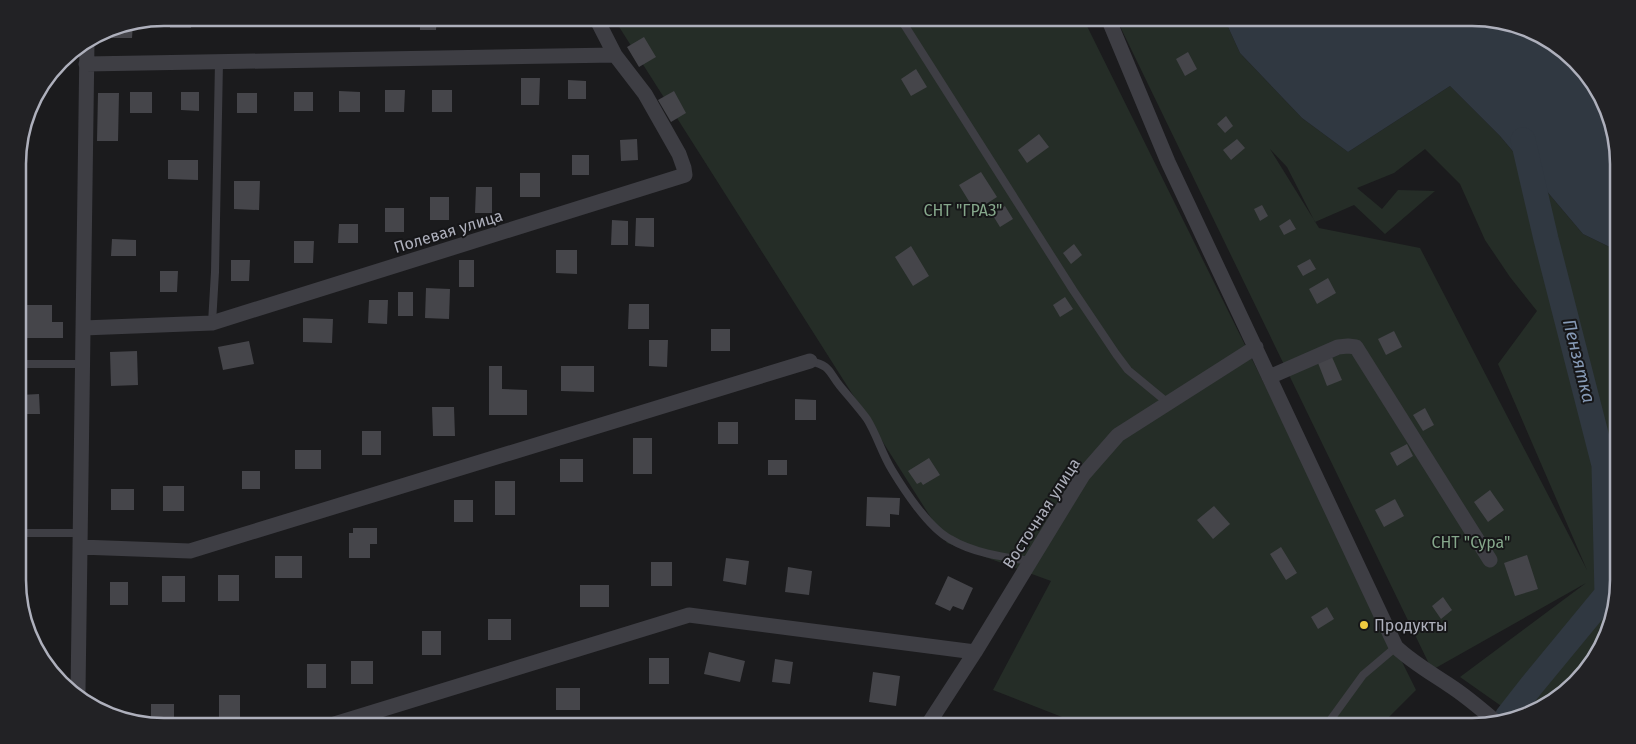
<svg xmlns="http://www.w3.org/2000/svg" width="1636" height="744" font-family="'Fira Sans',sans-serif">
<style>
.green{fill:#252d27;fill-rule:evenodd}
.water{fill:#303841}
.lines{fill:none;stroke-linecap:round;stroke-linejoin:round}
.river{stroke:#303841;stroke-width:25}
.building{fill:#45454a}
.service{stroke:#3e3e44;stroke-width:8}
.minor{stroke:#3e3e44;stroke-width:15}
.poi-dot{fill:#efca40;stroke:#161618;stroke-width:2}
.labels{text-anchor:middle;stroke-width:4;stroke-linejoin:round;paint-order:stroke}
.park-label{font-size:16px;fill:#85a78b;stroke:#161618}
.street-label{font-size:16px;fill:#aeb0bc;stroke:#161618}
.poi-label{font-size:16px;fill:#aeb0bc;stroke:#161618;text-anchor:start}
.water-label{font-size:18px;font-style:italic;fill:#869ab6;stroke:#161618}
.rim{fill:none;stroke:#aeb0bc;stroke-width:2.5}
</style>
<rect width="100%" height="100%" fill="#1b1b1d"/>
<path class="green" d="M 625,18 L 1083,18 L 1416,690 L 1380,726 L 1085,726 L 993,690 L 1051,581 L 947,543 L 616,22 Z
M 1116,18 L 1224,18 L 1240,53 L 1302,118 L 1348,152 L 1450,86 L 1500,136 L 1583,234 L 1618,251 L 1618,580 L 1607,636 L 1553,702 L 1514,715 L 1460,677 L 1586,583 L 1432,670 ZM 1270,149 L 1287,167 L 1315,222 L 1354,205 L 1385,234 L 1435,191 L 1398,190 L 1382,209 L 1357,188 L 1394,173 L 1425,149 L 1460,184 L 1485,240 L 1510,277 L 1537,311 L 1498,364 L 1587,570 L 1420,248 L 1319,228 Z"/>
<path class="water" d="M 1224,18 L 1471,18 L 1528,29 L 1588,75 L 1617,146 L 1618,251 L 1583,234 L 1500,136 L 1450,86 L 1348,152 L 1302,118 L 1240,53 Z"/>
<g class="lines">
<path class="river" d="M 1507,717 L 1532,685 L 1607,594 L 1604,465 L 1546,239 L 1523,140"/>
</g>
<path class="building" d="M 170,18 L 192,18 L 191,28 L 170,28 Z
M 240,18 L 265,18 L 265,26 L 240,26 Z
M 298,18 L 329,18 L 328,27 L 298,27 Z
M 420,18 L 437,18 L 436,30 L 420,30 Z
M 915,18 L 925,18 L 918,22 Z
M 133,24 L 132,38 L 112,38 L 112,28 Z
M 644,37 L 656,57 L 639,67 L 627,47 Z
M 1188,52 L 1197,69 L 1185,76 L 1176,59 Z
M 916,69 L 927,87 L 911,96 L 901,79 Z
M 521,78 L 540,78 L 539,105 L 521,105 Z
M 568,80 L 586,81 L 586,99 L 568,99 Z
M 385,90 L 405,90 L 404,112 L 385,112 Z
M 432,90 L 452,90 L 452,112 L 432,112 Z
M 339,91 L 360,92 L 360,112 L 339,112 Z
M 674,91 L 686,113 L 671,122 L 658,100 Z
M 130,92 L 152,92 L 152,113 L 130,113 Z
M 181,92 L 199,92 L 199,111 L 181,110 Z
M 294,92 L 313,92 L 313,111 L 294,111 Z
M 98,93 L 119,93 L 118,141 L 97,141 Z
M 237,93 L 257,93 L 257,113 L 237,113 Z
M 1226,116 L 1233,126 L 1225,133 L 1217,124 Z
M 1039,134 L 1049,147 L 1027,163 L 1018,150 Z
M 637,139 L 638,160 L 621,161 L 620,140 Z
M 1237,139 L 1245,148 L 1231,160 L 1223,150 Z
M 572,155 L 589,155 L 589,175 L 572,175 Z
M 168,160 L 198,160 L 198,180 L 168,179 Z
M 981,172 L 997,197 L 975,211 L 959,185 Z
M 520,173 L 540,173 L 540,197 L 520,197 Z
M 234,181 L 260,181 L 259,210 L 234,209 Z
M 476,187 L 492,187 L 492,213 L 475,213 Z
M 430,197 L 449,197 L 449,220 L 430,220 Z
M 1262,205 L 1268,216 L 1260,221 L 1254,209 Z
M 1005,206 L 1013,219 L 1000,227 L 992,214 Z
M 385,208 L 404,208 L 404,232 L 385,232 Z
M 636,218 L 654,218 L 654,247 L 635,246 Z
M 1290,219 L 1296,229 L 1284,235 L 1279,226 Z
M 612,220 L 628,221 L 628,245 L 611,245 Z
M 339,224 L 358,224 L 358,243 L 338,243 Z
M 112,239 L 136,240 L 136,256 L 111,256 Z
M 294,241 L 314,241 L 313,263 L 294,263 Z
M 1074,244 L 1082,255 L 1071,264 L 1063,253 Z
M 911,246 L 929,276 L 913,286 L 895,257 Z
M 556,250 L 577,250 L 577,274 L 556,273 Z
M 1310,259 L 1316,269 L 1303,276 L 1297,266 Z
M 231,260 L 250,260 L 249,281 L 231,281 Z
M 459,260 L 474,260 L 474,287 L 459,287 Z
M 160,271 L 178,271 L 177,292 L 160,292 Z
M 1328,278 L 1336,293 L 1317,304 L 1309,289 Z
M 426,288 L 450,289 L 449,319 L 425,318 Z
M 398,292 L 413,292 L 413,316 L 398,316 Z
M 1065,297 L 1073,309 L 1060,317 L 1053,305 Z
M 369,300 L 388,300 L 387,324 L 368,323 Z
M 629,304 L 649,304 L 649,329 L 628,329 Z
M 25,305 L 52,305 L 52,322 L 63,322 L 63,338 L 26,338 L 26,335 L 18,335 L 18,313 L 25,313 Z
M 303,318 L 333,319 L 332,343 L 303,342 Z
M 711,329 L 730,329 L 730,351 L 711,351 Z
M 1394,331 L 1402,347 L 1386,355 L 1378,339 Z
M 649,340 L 668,340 L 667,367 L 649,366 Z
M 249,341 L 254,364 L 223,370 L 218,347 Z
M 137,351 L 138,385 L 111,386 L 110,352 Z
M 1332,357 L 1342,380 L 1327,386 L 1318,363 Z
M 489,366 L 502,366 L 502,389 L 527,390 L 527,415 L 489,415 Z
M 561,366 L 594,366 L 594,392 L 561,391 Z
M 39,394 L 40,414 L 20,414 L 20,395 Z
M 795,399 L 816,400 L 816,420 L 795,420 Z
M 432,407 L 454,407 L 455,436 L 433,436 Z
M 1425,408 L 1434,425 L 1423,431 L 1413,415 Z
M 718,422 L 738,422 L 738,444 L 718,444 Z
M 362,431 L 381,431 L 381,455 L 362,455 Z
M 633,438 L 652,438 L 652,474 L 633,474 Z
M 1407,444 L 1413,456 L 1397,466 L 1390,453 Z
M 295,450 L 321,450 L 321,469 L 295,469 Z
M 929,458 L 940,475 L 923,485 L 921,482 L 917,484 L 908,471 Z
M 560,459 L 583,459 L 583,482 L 560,482 Z
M 768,460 L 787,460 L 787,475 L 768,475 Z
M 242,471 L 260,471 L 260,489 L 242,489 Z
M 495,481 L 515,481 L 515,515 L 495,515 Z
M 163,486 L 184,486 L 184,511 L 163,511 Z
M 111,489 L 134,489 L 134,510 L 111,510 Z
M 1490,490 L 1504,510 L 1488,522 L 1474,502 Z
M 867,497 L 900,498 L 899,515 L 890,514 L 890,527 L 866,526 Z
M 1395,499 L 1404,516 L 1384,527 L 1375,510 Z
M 454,500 L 473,500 L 473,522 L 454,522 Z
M 1214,506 L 1230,524 L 1213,539 L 1197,520 Z
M 353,528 L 377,528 L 377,544 L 370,544 L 370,558 L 349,558 L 349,533 L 353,533 Z
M 1281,547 L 1297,573 L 1286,580 L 1270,554 Z
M 1527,555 L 1538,589 L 1515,596 L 1504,563 Z
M 275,556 L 302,556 L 302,578 L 275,578 Z
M 726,558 L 749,561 L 746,585 L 723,581 Z
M 651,562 L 672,562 L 672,586 L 651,586 Z
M 788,567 L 812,571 L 809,595 L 785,592 Z
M 218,575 L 239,575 L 239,601 L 218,601 Z
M 162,576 L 185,576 L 185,602 L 162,602 Z
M 948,576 L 973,588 L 963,610 L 953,606 L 950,611 L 935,604 Z
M 110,582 L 128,582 L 128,605 L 110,605 Z
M 580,585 L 609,585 L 609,607 L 580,607 Z
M 1443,597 L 1452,610 L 1441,619 L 1432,606 Z
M 1327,607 L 1334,619 L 1318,629 L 1311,617 Z
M 488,619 L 511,619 L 511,640 L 488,640 Z
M 422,631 L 441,631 L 441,655 L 422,655 Z
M 709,652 L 745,661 L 740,682 L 704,674 Z
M 649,658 L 669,658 L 669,684 L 649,684 Z
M 775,659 L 793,662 L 790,684 L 772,682 Z
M 351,661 L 373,661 L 373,684 L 351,684 Z
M 307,664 L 326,664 L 326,688 L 307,688 Z
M 873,672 L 900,676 L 896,706 L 869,702 Z
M 556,688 L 580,688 L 580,710 L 556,710 Z
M 219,695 L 240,695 L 240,719 L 219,719 Z
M 151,704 L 174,704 L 174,726 L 151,724 Z"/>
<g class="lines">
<path class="service" d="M 900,18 L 1073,290 L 1116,354 L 1128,370 L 1168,403
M 212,323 L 215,272 L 219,62
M 810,361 C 831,366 828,371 840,386 C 849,397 859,408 867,419 C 877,435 882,454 892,470 C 904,490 929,528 950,539 C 973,553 1003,557 1030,561
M 18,364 L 82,364
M 19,533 L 80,533
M 1326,726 L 1363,675 L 1396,647"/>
<path class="minor" d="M 1108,18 L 1168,162 L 1396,647 C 1412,662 1431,673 1449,685 C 1466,696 1480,708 1495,721
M 86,64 L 615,55
M 83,328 L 212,323 L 685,175 L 684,168 L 679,154 L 645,94 L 615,55 L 596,18
M 1269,377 L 1338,347 L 1348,346 L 1356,347 L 1490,560
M 80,547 L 190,551 L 810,361
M 78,692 L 87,42
M 328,726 L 689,615 L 975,652
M 927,726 L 975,652 L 1083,475 L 1118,435 L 1256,347"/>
</g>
<circle class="poi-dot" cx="1364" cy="625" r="5"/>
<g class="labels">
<g class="park-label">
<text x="963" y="216">СНТ "ГРАЗ"</text>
<text x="1471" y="548">СНТ "Сура"</text>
</g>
<g class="street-label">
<text transform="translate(448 231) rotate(-17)" y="6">Полевая улица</text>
<text transform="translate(1041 513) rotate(-57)" y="6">Восточная улица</text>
</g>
<g class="poi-label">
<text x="1374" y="631">Продукты</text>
</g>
<g class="water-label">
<text transform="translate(1579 361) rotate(76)" y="6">Пензятка</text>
</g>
</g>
<path d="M0 0H1636V744H0ZM164 26H1472A138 138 0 0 1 1610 164V580A138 138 0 0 1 1472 718H164A138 138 0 0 1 26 580V164A138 138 0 0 1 164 26Z" fill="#222225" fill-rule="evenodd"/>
<path class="rim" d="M164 26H1472A138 138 0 0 1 1610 164V580A138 138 0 0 1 1472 718H164A138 138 0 0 1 26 580V164A138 138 0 0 1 164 26Z"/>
</svg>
